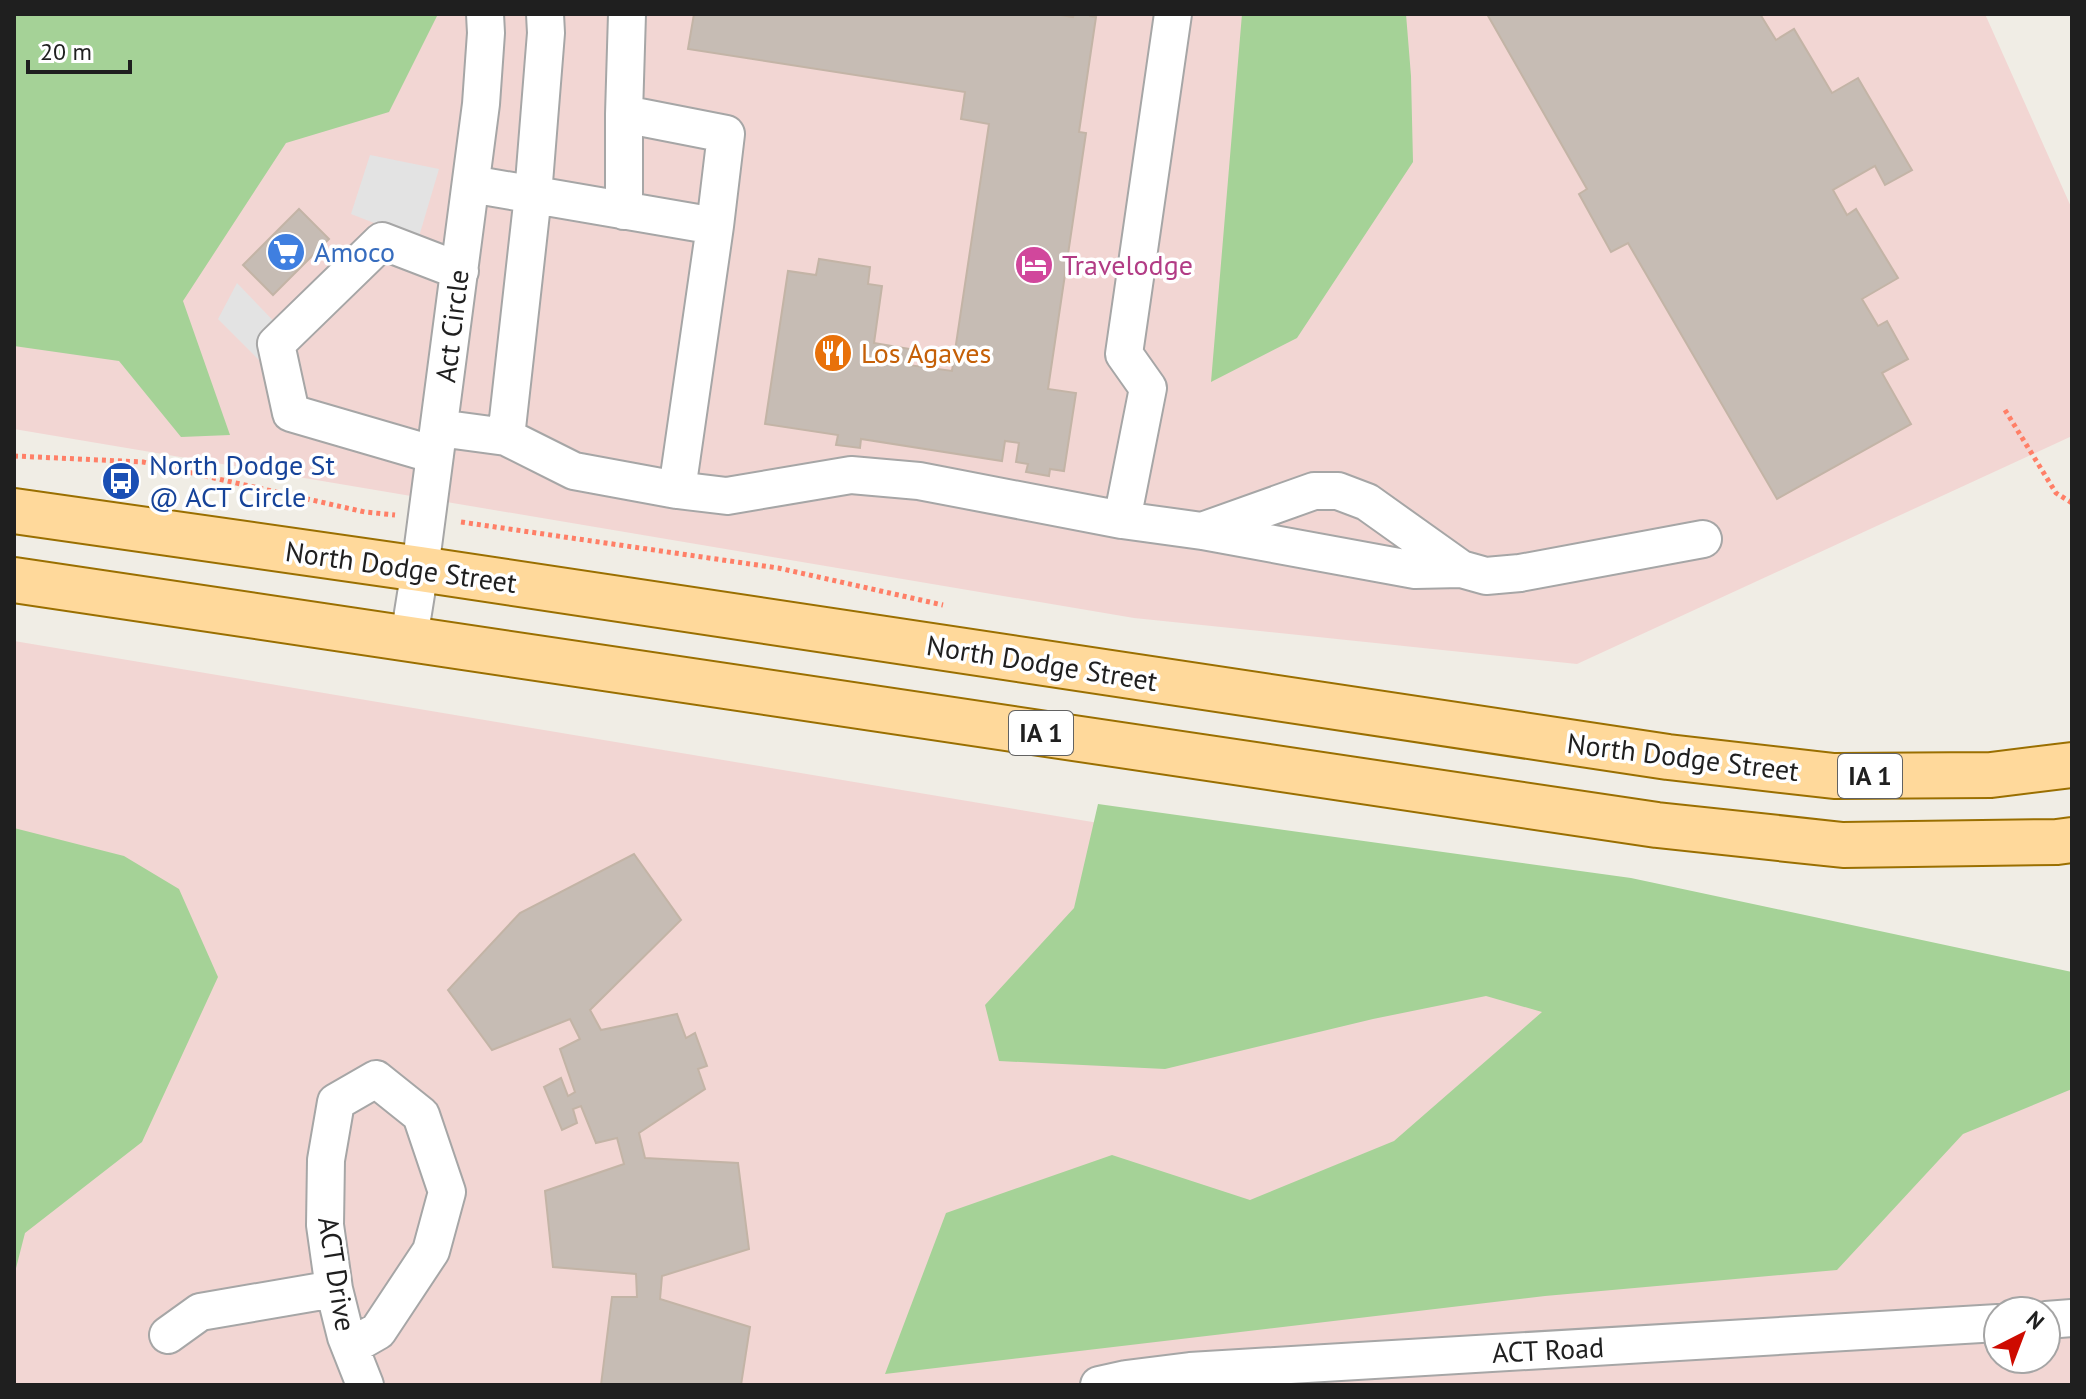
<svg xmlns="http://www.w3.org/2000/svg" width="2086" height="1399" font-family="'PT Sans',sans-serif">
<style>
.commercial{fill:#f2d6d3;fill-rule:evenodd}
.forest{fill:#a5d297}
.parking{fill:#e3e3e3}
.building{fill:#c6bcb4;stroke:#c3b4a6;stroke-width:2}
.lines{fill:none;stroke-linecap:round;stroke-linejoin:round}
.minor-casing{stroke:#a6a6a6;stroke-width:40}
.major-casing{stroke:#9a6f00;stroke-width:48}
.path{stroke:#ff7f67;stroke-width:5;stroke-dasharray:4 4;stroke-linecap:butt}
.minor{stroke:#fff;stroke-width:36}
.major{stroke:#ffd99b;stroke-width:44}
.labels{text-anchor:middle;stroke-width:7;stroke-linejoin:round;paint-order:stroke}
.shield{fill:#fff;stroke:#626262;stroke-width:2}
.shield-label{font-size:26px;font-weight:bold;fill:#1f1f1f}
.shop-label{font-size:28px;fill:#366cbe;stroke:#fff;text-anchor:start}
.hotel-label{font-size:28px;fill:#b23c85;stroke:#fff;text-anchor:start}
.street-label{font-size:28px;fill:#1f1f1f;stroke:#fff}
.food-label{font-size:28px;fill:#c56008;stroke:#fff;text-anchor:start}
.transit-label{font-size:28px;fill:#164399;stroke:#fff;text-anchor:start}
</style>
<rect width="100%" height="100%" fill="#f0ede5"/>
<path class="commercial" d="M 14,14 L 1985,14 L 2072,209 L 2072,436 L 1577,664 L 1134,618 L 14,429 Z
M 14,641 L 1480,887 L 2072,996 L 2072,1385 L 14,1385 ZM 1998,1311 L 2046,1311 L 2046,1359 L 1998,1359 Z"/>
<path class="forest" d="M 14,14 L 438,14 L 389,112 L 286,143 L 183,301 L 230,435 L 181,437 L 119,361 L 14,346 Z
M 1242,14 L 1406,14 L 1411,76 L 1413,162 L 1297,338 L 1211,382 Z
M 1098,804 L 1631,878 L 2072,972 L 2072,1089 L 1963,1134 L 1837,1270 L 1545,1296 L 885,1374 L 946,1213 L 1112,1155 L 1250,1200 L 1394,1141 L 1542,1012 L 1486,996 L 1373,1019 L 1165,1069 L 999,1061 L 985,1005 L 1074,908 Z
M 14,828 L 124,856 L 179,889 L 218,977 L 142,1142 L 25,1233 L 14,1276 Z"/>
<path class="parking" d="M 370,155 L 439,169 L 418,240 L 351,214 Z
M 237,283 L 286,334 L 259,360 L 218,319 Z"/>
<path class="building" d="M 694,14 L 1055,14 L 1073,17 L 1074,14 L 1090,14 L 1090,16 L 1096,17 L 1079,132 L 1086,133 L 1048,389 L 1076,393 L 1064,471 L 1050,469 L 1049,476 L 1026,472 L 1028,464 L 1016,462 L 1019,443 L 1005,441 L 1002,461 L 861,439 L 860,448 L 836,445 L 838,435 L 765,424 L 788,271 L 816,275 L 819,259 L 870,267 L 868,284 L 882,286 L 874,343 L 910,349 L 908,365 L 952,371 L 989,124 L 961,119 L 965,92 L 688,49 Z
M 1487,14 L 1760,14 L 1776,40 L 1794,29 L 1832,93 L 1858,78 L 1912,170 L 1885,185 L 1875,166 L 1833,190 L 1847,215 L 1856,209 L 1898,278 L 1862,299 L 1878,326 L 1887,321 L 1908,359 L 1882,373 L 1911,424 L 1777,499 L 1628,243 L 1611,252 L 1579,194 L 1587,189 Z
M 299,209 L 329,239 L 273,295 L 243,265 Z
M 634,854 L 681,920 L 590,1010 L 601,1030 L 677,1014 L 686,1038 L 695,1033 L 707,1066 L 698,1069 L 705,1089 L 639,1133 L 645,1158 L 738,1163 L 749,1249 L 662,1276 L 660,1299 L 750,1327 L 741,1385 L 601,1385 L 612,1297 L 637,1297 L 636,1274 L 553,1267 L 545,1191 L 624,1164 L 617,1138 L 596,1143 L 581,1106 L 573,1109 L 577,1123 L 562,1130 L 544,1087 L 561,1078 L 568,1096 L 575,1092 L 560,1049 L 580,1039 L 570,1019 L 492,1050 L 448,990 L 520,913 Z"/>
<g class="lines">
<defs>
<path id="minor" d="M 624,114 L 627,14
M 471,184 L 715,226 L 677,490
M 624,211 L 624,114 L 726,134 L 715,226
M 439,428 L 506,437 L 574,471 L 677,490 L 727,496 L 851,475 L 919,481 L 1122,520 L 1202,531 L 1314,491 L 1338,491 L 1367,502 L 1461,569 L 1486,576 L 1520,573 L 1703,539
M 506,437 L 533,195 L 546,33 L 545,14
M 435,455 L 291,413 L 276,344 L 382,241 L 460,271
M 1122,520 L 1148,388 L 1124,354 L 1173,14
M 1203,531 L 1415,570 L 1461,569
M 409,638 L 420,569 L 481,104 L 486,33 L 485,14
M 2046,1320 L 2072,1318
M 168,1335 L 200,1312 L 334,1289
M 350,1347 L 378,1331 L 431,1251 L 447,1192 L 421,1115 L 376,1079 L 336,1102 L 326,1160 L 325,1225 L 334,1289 L 346,1337 L 365,1385
M 1099,1385 L 1126,1379 L 1190,1371 L 1998,1323"/>
<path id="major" d="M 14,511 L 420,569 L 1668,757 L 1834,776 L 1991,775 L 2072,765
M 14,580 L 1657,825 L 1843,845 L 2057,842 L 2072,840"/>
</defs>
<use href="#minor" class="minor-casing"/>
<use href="#major" class="major-casing"/>
<path class="path" d="M 2005,410 L 2056,493 L 2072,503
M 14,456 L 143,462 L 365,512 L 395,515
M 461,522 L 778,568 L 943,605"/>
<use href="#minor" class="minor"/>
<use href="#major" class="major"/>
</g>
<defs>
<symbol id="supermarket-disc" viewBox="-11 -11 22 22"><circle r="9.5" fill="#3f7fe0" stroke="#fff"/><path d="M-6-5.5h2.5l.6 2H6L4.5 2H-2.5L-4.4-4H-6ZM-1.5 3.2a1.3 1.3 0 1 0 .1 0ZM3 3.2a1.3 1.3 0 1 0 .1 0Z" fill="#fff"/></symbol>
<symbol id="hotel-disc" viewBox="-11 -11 22 22"><circle r="9.5" fill="#d1479c" stroke="#fff"/><path d="M-6-4.5h1.5V1H6V5H4.5V3h-9V5H-6ZM-4 0a1.8 1.8 0 1 1 3.6 0ZM.5 0V-2.5h3Q6-2.5 6 0Z" fill="#fff"/></symbol>
<symbol id="restaurant-disc" viewBox="-11 -11 22 22"><circle r="9.5" fill="#e8710a" stroke="#fff"/><path d="M-5-6h1v4h1v-4h1v4h1v-4h1v5L-1.5 .5V6h-2V.5L-5-1ZM5-6V6H3V1.5H1.5Q1.5-4 5-6Z" fill="#fff"/></symbol>
<symbol id="bus-disc" viewBox="-11 -11 22 22"><circle r="9.5" fill="#1a4fb4" stroke="#fff"/><path d="M-5-6H5V4H4V6H2V4H-2V6H-4V4H-5ZM-3.5-4V0h7V-4ZM-3.5 1.2v1.5H-2V1.2ZM2 1.2v1.5H3.5V1.2Z" fill="#fff"/></symbol>
</defs>
<g fill-rule="evenodd">
<use href="#supermarket-disc" x="264" y="230" width="44" height="44"/>
<use href="#hotel-disc" x="1012" y="243" width="44" height="44"/>
<use href="#restaurant-disc" x="811" y="331" width="44" height="44"/>
<use href="#bus-disc" x="99" y="459" width="44" height="44"/>
</g>
<g class="labels">
<g class="shield">
<rect x="1009" y="711" width="64" height="44" rx="6"/>
<rect x="1838" y="754" width="64" height="44" rx="6"/>
</g>
<g class="shield-label">
<text x="1041" y="742">IA 1</text>
<text x="1870" y="785">IA 1</text>
</g>
<g class="shop-label">
<text x="314" y="262">Amoco</text>
</g>
<g class="hotel-label">
<text x="1062" y="275">Travelodge</text>
</g>
<g class="street-label">
<text transform="translate(452 326) rotate(-83)" y="10">Act Circle</text>
<text transform="translate(401 567) rotate(8)" y="10">North Dodge Street</text>
<text transform="translate(1042 663) rotate(9)" y="10">North Dodge Street</text>
<text transform="translate(1683 757) rotate(7)" y="10">North Dodge Street</text>
<text transform="translate(337 1274) rotate(81)" y="10">ACT Drive</text>
<text transform="translate(1548 1350) rotate(-3)" y="10">ACT Road</text>
</g>
<g class="food-label">
<text x="861" y="363">Los Agaves</text>
</g>
<g class="transit-label">
<text x="149" y="475">North Dodge St<tspan x="149" dy="32">@ ACT Circle</tspan></text>
</g>
</g>
<rect width="2086" height="1399" fill="none" stroke="#1f1f1f" stroke-width="32"/>
<g transform="translate(2022 1335) rotate(42)"><circle r="38" fill="#ffffff" stroke="#a5a5a5" stroke-width="2"/>
<path d="M0-6L14 30L0 20L-14 30Z" fill="#ce0b00"/>
<text y="-12" font-size="22" font-weight="bold" text-anchor="middle" fill="#1f1f1f">N</text>
</g>
<path d="M28 60v12h102v-12" fill="none" stroke="#1f1f1f" stroke-width="4"/>
<text x="40" y="60" font-size="24" fill="#1f1f1f" stroke="#ffffff" stroke-width="6" paint-order="stroke">20 m</text>
</svg>
